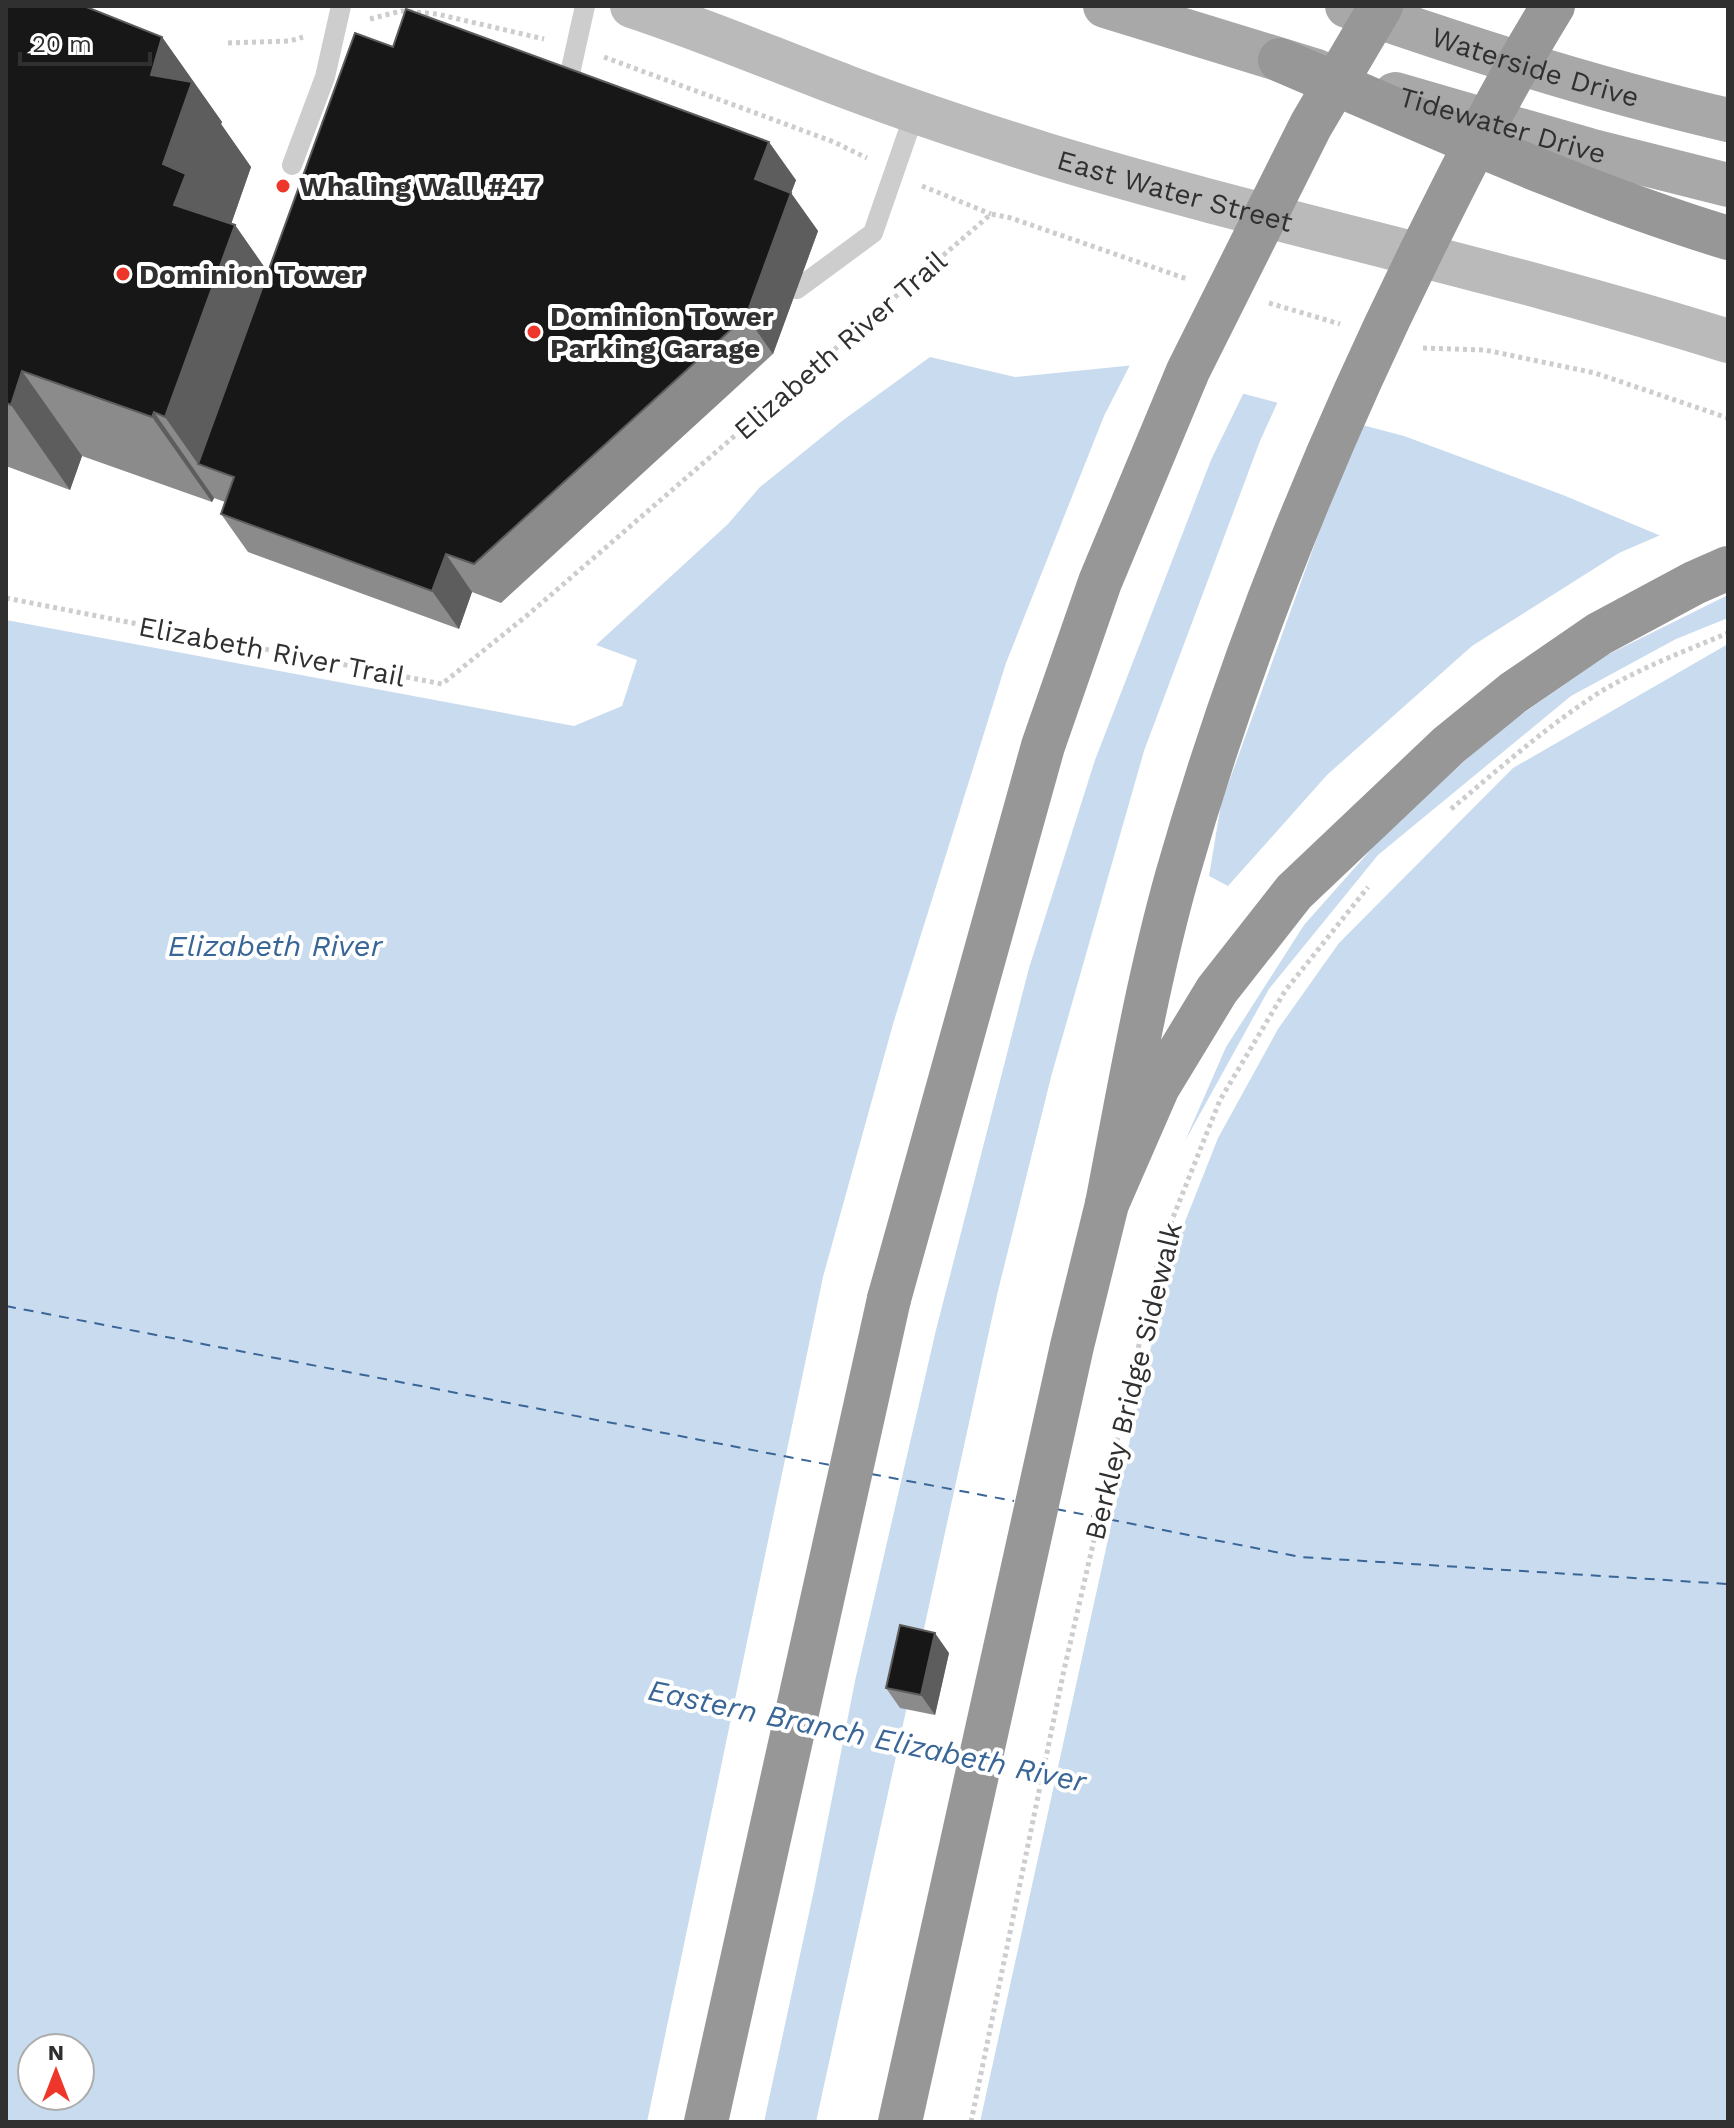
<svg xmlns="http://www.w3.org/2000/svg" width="1734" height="2128" font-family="'Work Sans',sans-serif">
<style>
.water{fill:#c9dbee;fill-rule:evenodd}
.pier{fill:#fff}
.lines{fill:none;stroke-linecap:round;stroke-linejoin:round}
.ferry{stroke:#396697;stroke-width:2;stroke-dasharray:10 8;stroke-linecap:butt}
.path{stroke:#cdcdcd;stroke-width:5;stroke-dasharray:4 4;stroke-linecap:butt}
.service{stroke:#cdcdcd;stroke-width:20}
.secondary{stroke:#bababa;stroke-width:44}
.primary{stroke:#a8a8a8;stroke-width:44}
.motorway{stroke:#979797;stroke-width:44}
.motorway-bridge{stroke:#979797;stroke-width:44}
.wall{fill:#8b8b8b}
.shaded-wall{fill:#5d5d5d}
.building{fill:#171717;stroke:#5d5d5d;stroke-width:2}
.poi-dot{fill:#ef362a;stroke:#fff;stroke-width:3}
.labels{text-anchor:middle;stroke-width:8;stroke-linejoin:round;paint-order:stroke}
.street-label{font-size:28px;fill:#303030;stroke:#fff}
.poi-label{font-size:28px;font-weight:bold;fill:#303030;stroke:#fff;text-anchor:start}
.water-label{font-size:30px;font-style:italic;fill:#396697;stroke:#fff}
</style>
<rect width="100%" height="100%" fill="#fff"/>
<path class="water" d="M 930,357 L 1015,377 L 1135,365 L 1404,436 L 1563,495 L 1728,564 L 1728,2122 L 6,2122 L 6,620 L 574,726 L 622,706 L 637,660 L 596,645 L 728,524 L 760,487 L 842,421 ZM 32,2048 L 80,2048 L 80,2096 L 32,2096 Z"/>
<path class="pier" d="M 1132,361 L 1245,390 L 1211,460 L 1095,760 L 1029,968 L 936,1330 L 855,1681 L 814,1890 L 764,2122 L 647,2122 L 823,1277 L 893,1024 L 1006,663 L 1104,416 Z
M 1279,399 L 1366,422 L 1336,485 L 1221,804 L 1209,876 L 1228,886 L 1327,775 L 1472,646 L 1619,553 L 1665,533 L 1728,559 L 1728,595 L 1607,655 L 1499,730 L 1391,827 L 1304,925 L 1226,1047 L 1185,1141 L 1269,989 L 1378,855 L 1571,696 L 1676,639 L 1728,618 L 1728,644 L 1513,768 L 1339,943 L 1278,1029 L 1218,1138 L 1177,1242 L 1145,1371 L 980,2122 L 816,2122 L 997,1295 L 1051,1077 L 1144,751 L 1260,441 Z"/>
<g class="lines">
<path class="ferry" d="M 6,1306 L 830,1465
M 871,1474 L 1014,1501
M 1056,1509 L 1301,1557 L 1728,1584"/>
<path class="path" d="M 370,19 L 401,11 L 437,14 L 544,39
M 228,43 L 290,41 L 303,37
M 604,57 L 834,142 L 867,158
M 922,186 L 991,214
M 1269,303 L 1340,324
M 1423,348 L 1485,350 L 1595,373 L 1728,418
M 6,598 L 442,684 L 530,613 L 991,214 L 1011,218 L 1187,279
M 1451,809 C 1499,769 1547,726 1600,692 C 1640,668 1685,651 1728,633
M 971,2122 L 1064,1670 L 1162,1245 L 1220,1100 L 1285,991 L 1368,887"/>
<path class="service" d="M 565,96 L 585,6
M 292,165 L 325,77 L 341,6
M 797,289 L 873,233 L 915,112"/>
<path class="secondary" id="s1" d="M 632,6 C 705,30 775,60 847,87 C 913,112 980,134 1047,155 C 1272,223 1503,270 1728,341"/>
<g class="primary">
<path d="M 1105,6 L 1317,71"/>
<path id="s2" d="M 1347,6 C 1472,50 1598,90 1728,120"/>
<path id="s3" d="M 1395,94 L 1589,150 L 1728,185"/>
</g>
<path class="motorway" d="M 1280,60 C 1428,123 1574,191 1728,238
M 706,2122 L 889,1299
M 900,2122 L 1072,1346 L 1107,1204 L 1158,1087 L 1217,990 L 1294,892 L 1449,745 L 1513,693 L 1599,634 L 1694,583 L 1728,568"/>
<path class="motorway-bridge" d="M 1107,1204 C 1128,1095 1147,983 1177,876 C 1238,662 1321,455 1419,256 C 1461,171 1503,87 1553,6
M 889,1299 L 1043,746 L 1100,582 L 1188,371 L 1311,125 L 1381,6"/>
</g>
<path class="wall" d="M 6,6 L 162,37 L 222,122 L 221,124 L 251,167 L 231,224 L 235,225 L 268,272 L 393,47 L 796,180 L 791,193 L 818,231 L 773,354 L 501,603 L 472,592 L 459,629 L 248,552 L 221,514 L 225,502 L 214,498 L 212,502 L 82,456 L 70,490 L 6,466 Z
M 949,1653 L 935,1715 L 900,1708 L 886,1688 Z"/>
<path class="shaded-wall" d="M 162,37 L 222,122 L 221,124 L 251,167 L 228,233 L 235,225 L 294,310 L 198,464 L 165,417 L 174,205 L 163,164 L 151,75 Z
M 769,142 L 796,180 L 782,217 L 755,179 Z
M 791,193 L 818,231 L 773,354 L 746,316 Z
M 22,371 L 82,456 L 70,490 L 11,405 Z
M 154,412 L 214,498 L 212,502 L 152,417 Z
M 446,554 L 472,592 L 459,629 L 432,591 Z
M 935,1633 L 949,1653 L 935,1715 L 921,1695 Z"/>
<path class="building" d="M 6,6 L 84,6 L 162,37 L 151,75 L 192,82 L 163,164 L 186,174 L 174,205 L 235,225 L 165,417 L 154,412 L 152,417 L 22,371 L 11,405 L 6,403 Z
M 406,9 L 769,142 L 755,179 L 791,193 L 746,316 L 474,564 L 446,554 L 432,591 L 221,514 L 234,477 L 198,464 L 355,33 L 393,47 Z
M 900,1625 L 935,1633 L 921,1695 L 886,1688 Z"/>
<g class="poi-dot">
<circle cx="283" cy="186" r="8"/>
<circle cx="123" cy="274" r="8"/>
<circle cx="534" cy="332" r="8"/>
</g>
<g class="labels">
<g class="street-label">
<text dy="10" stroke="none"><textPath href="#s2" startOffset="198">Waterside Drive</textPath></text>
<text dy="10" stroke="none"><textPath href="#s3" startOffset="112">Tidewater Drive</textPath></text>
<text dy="10" stroke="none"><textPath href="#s1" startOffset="574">East Water Street</textPath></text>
<text transform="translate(840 345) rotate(-41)" y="10">Elizabeth River Trail</text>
<text transform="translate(272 651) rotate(11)" y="10">Elizabeth River Trail</text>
<text transform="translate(1133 1381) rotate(-76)" y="10">Berkley Bridge Sidewalk</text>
</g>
<g class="poi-label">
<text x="299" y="196">Whaling Wall #47</text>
<text x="139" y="284">Dominion Tower</text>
<text x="550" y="326">Dominion Tower<tspan x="550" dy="32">Parking Garage</tspan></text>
</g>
<g class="water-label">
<text x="275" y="956">Elizabeth River</text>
<text transform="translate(867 1736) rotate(12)" y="10">Eastern Branch Elizabeth River</text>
</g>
</g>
<rect width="1734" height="2128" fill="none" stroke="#303030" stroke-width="16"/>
<g transform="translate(56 2072)"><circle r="38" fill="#ffffff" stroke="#acacac" stroke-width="2"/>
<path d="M0-6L14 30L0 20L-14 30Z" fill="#ef362a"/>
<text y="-12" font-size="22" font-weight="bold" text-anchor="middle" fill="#303030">N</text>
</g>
<path d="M20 52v12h130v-12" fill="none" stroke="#303030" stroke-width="4"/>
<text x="32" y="52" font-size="24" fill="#303030" stroke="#ffffff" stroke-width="6" paint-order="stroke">20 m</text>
</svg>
